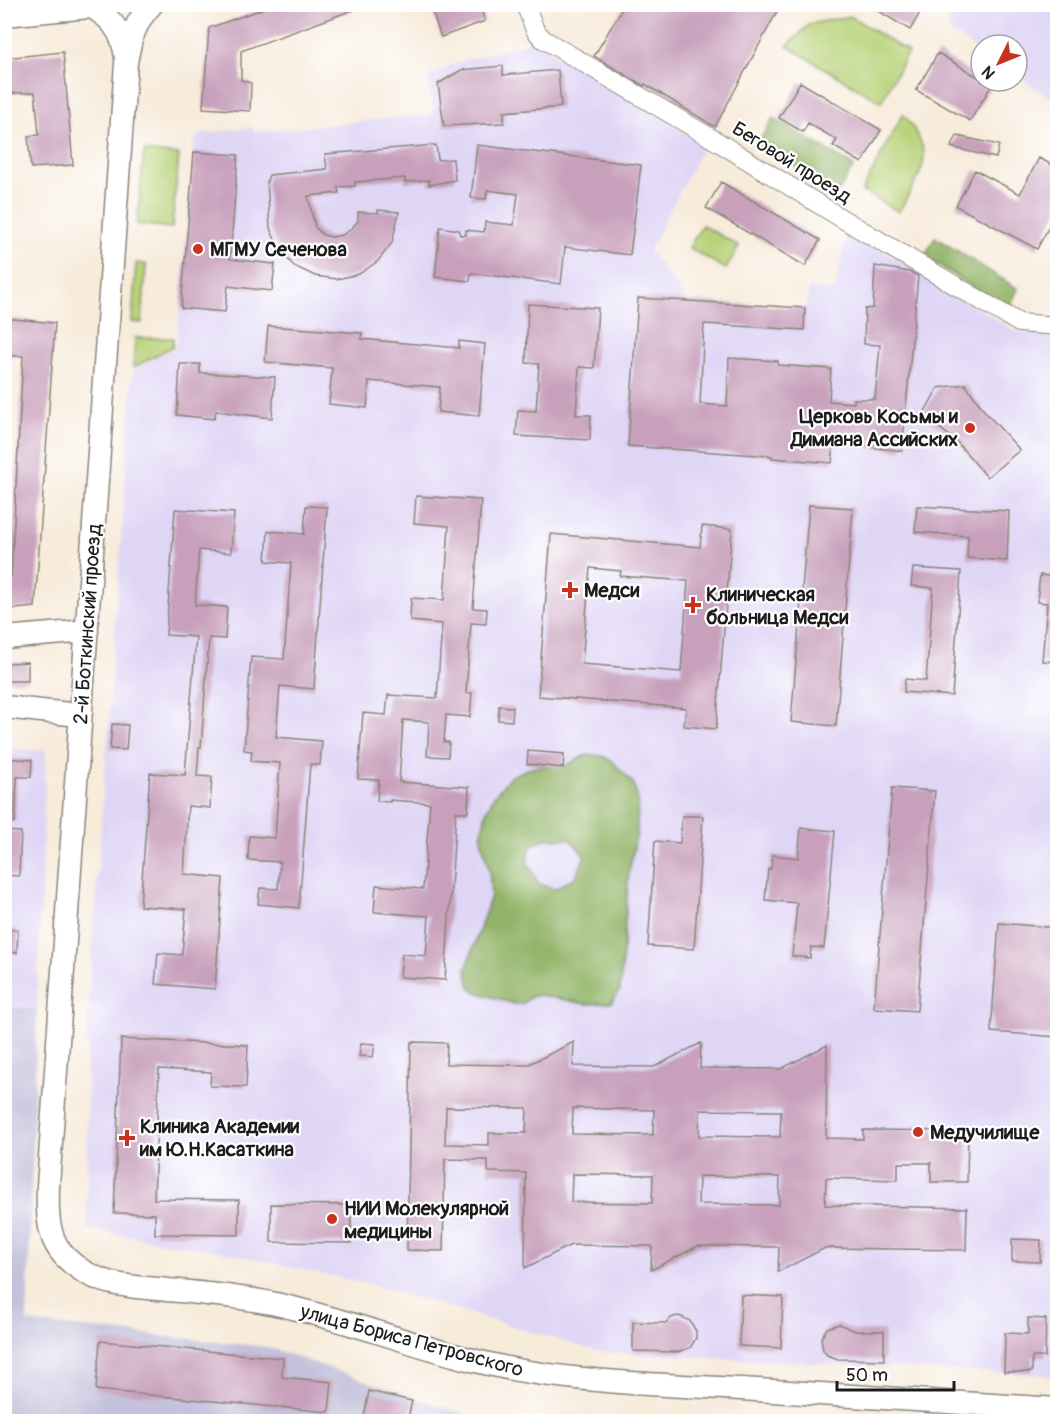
<svg xmlns="http://www.w3.org/2000/svg" width="1062" height="1426" font-family="Pangolin,sans-serif">
<style>
.built{fill:#dfd5f5}
.industrial{fill:#c3c1db}
.green{fill:#b8d278;stroke:#6a774a;stroke-width:1.5}
.forest{fill:#92b468;stroke:#576842;stroke-width:1.5;fill-rule:evenodd}
.building{fill:#c8a0bc;fill-rule:evenodd}
.lines{fill:none;stroke-linecap:round;stroke-linejoin:round}
.minor-casing{stroke:#8a847b;stroke-width:20}
.tertiary-casing{stroke:#8a847b;stroke-width:25}
.primary-casing{stroke:#8a847b;stroke-width:31}
.minor{stroke:#fff;stroke-width:18}
.tertiary{stroke:#fff;stroke-width:22}
.primary{stroke:#fff;stroke-width:28}
.poi-dot{fill:#c8321e;stroke:#fff;stroke-width:2}
.labels{text-anchor:middle;stroke-width:4.5;stroke-linejoin:round;paint-order:stroke}
.street-label{font-size:20px;fill:#1c1c1c;stroke:#fff}
.poi-label{font-size:20px;font-weight:bold;fill:#1c1c1c;stroke:#fff;text-anchor:start}
</style>
<rect width="100%" height="100%" fill="#fff"/>
<filter id="ink" filterUnits="userSpaceOnUse"><feTurbulence type="fractalNoise" baseFrequency=".0167" numOctaves="2"/><feDisplacementMap in="SourceGraphic" scale="12" xChannelSelector="R" yChannelSelector="G"/><feConvolveMatrix kernelMatrix="1 2 1 2 8 2 1 2 1" color-interpolation-filters="sRGB"/></filter>
<filter id="wash" filterUnits="userSpaceOnUse"><feTurbulence type="fractalNoise" baseFrequency=".008" numOctaves="4" result="noise"/><feDisplacementMap in="SourceGraphic" scale="24" xChannelSelector="R" yChannelSelector="G"/><feGaussianBlur stdDeviation="1.35" result="paint"/><feColorMatrix in="noise" values="0 0 0 0 0 0 0 0 0 0 0 0 0 0 0 0 0 1.4 0 .05"/><feComposite in="paint" operator="in"/></filter>
<g filter="url(#wash)">
<rect width="100%" height="100%" fill="#f7ebda"/>
<path class="built" d="M 945,5 L 1057,5 L 1057,95 L 1049,97 L 1017,76 L 1017,45 L 981,45 L 981,52 L 950,32 Z
M 534,41 L 651,110 L 704,145 L 649,250 L 688,301 L 805,308 L 809,288 L 835,291 L 847,231 L 918,271 L 1016,332 L 1057,336 L 1057,1376 L 600,1352 L 376,1286 L 228,1253 L 87,1229 L 87,1022 L 133,371 L 177,346 L 194,141 L 201,134 L 253,127 L 254,132 L 433,114 L 428,75 L 463,61 Z
M 5,748 L 46,751 L 37,1009 L 5,1007 Z"/>
<path class="industrial" d="M 5,1007 L 37,1009 L 27,1322 L 268,1347 L 483,1421 L 5,1422 Z"/>
<path class="green" d="M 850,16 L 908,52 L 881,102 L 787,46 L 810,24 Z
M 903,114 C 939,159 922,167 899,212 L 862,191 Z
M 144,151 L 179,155 L 172,228 L 137,224 Z
M 702,225 L 739,246 L 726,269 L 689,248 Z
M 136,263 L 146,264 L 142,323 L 132,322 Z
M 135,338 L 173,338 L 173,346 L 133,368 Z"/>
<path class="forest" d="M 773,118 L 854,166 L 838,192 L 758,144 Z
M 935,237 L 1018,289 L 1008,311 L 925,256 Z
M 586,755 L 602,756 L 612,761 L 634,784 L 638,800 L 637,833 L 629,872 L 620,990 L 611,1003 L 586,1004 L 539,995 L 531,997 L 522,1004 L 514,1004 L 477,992 L 470,987 L 466,969 L 491,896 L 489,870 L 481,838 L 486,812 L 494,796 L 510,777 L 525,770 L 541,766 L 565,766 ZM 545,839 L 570,839 L 585,856 L 575,877 L 555,889 L 539,884 L 527,862 L 531,846 Z"/>
<g id="blocks">
<path class="building" d="M 276,4 L 364,6 L 241,51 L 241,80 L 251,83 L 250,111 L 203,108 L 209,28 Z
M 447,4 L 479,4 L 485,21 L 441,37 L 432,11 Z
M 625,4 L 781,4 L 715,127 L 645,84 L 644,86 L 594,56 Z
M 867,4 L 925,4 L 910,30 Z
M 63,52 L 73,165 L 31,168 L 28,136 L 39,135 L 35,92 L 4,94 L 4,58 Z
M 938,53 L 981,79 L 981,81 L 992,85 L 970,121 L 916,90 Z
M 503,66 L 503,75 L 558,70 L 561,107 L 504,112 L 504,123 L 444,126 L 438,84 L 461,70 Z
M 800,82 L 881,130 L 862,163 L 833,146 L 837,140 L 808,123 L 803,132 L 779,118 Z
M 957,136 L 999,145 L 996,158 L 951,147 Z
M 436,145 L 438,160 L 453,159 L 455,180 L 429,185 L 429,180 L 405,182 L 405,178 L 355,182 L 355,186 L 338,187 L 339,193 L 308,196 L 315,227 L 323,235 L 332,237 L 342,235 L 351,229 L 358,221 L 358,212 L 378,213 L 378,210 L 399,212 L 392,243 L 378,261 L 359,274 L 337,279 L 315,276 L 294,266 L 279,249 L 270,228 L 267,181 L 269,175 L 327,169 L 325,154 Z
M 477,145 L 641,165 L 630,255 L 565,247 L 561,284 L 471,273 L 470,281 L 435,277 L 440,227 L 459,230 L 460,235 L 466,235 L 466,230 L 484,232 L 485,222 L 514,225 L 518,194 L 487,190 L 486,199 L 471,198 Z
M 194,152 L 238,155 L 230,259 L 275,264 L 272,291 L 228,286 L 225,312 L 181,308 Z
M 1039,158 L 1058,168 L 1058,210 L 1037,249 L 956,206 L 975,170 L 1020,194 Z
M 721,182 L 820,240 L 805,266 L 706,208 Z
M 875,266 L 910,272 L 918,276 L 902,451 L 834,443 L 832,463 L 772,458 L 772,456 L 628,446 L 638,298 L 805,308 L 804,330 L 704,324 L 700,404 L 727,406 L 729,358 L 778,361 L 778,365 L 831,369 L 829,401 L 854,403 L 854,399 L 875,399 L 880,345 L 864,344 L 865,309 L 873,308 Z
M 528,304 L 598,308 L 594,368 L 579,367 L 576,415 L 591,415 L 590,440 L 516,436 L 518,410 L 536,411 L 539,364 L 526,363 Z
M 4,318 L 55,323 L 35,607 L 4,610 L 4,578 L 11,577 L 23,356 L 4,356 Z
M 268,326 L 362,333 L 361,339 L 459,348 L 459,341 L 485,344 L 479,416 L 438,412 L 440,387 L 369,381 L 367,408 L 329,404 L 332,368 L 265,362 Z
M 180,364 L 200,364 L 200,373 L 275,377 L 272,418 L 216,411 L 214,419 L 177,415 Z
M 965,384 L 986,413 L 1020,450 L 987,477 L 956,441 L 923,415 L 938,388 Z
M 416,496 L 481,500 L 473,608 L 487,609 L 486,624 L 471,623 L 466,693 L 472,693 L 470,717 L 446,715 L 444,742 L 449,742 L 448,757 L 427,756 L 429,722 L 403,720 L 399,782 L 469,787 L 468,812 L 456,812 L 445,980 L 400,977 L 402,954 L 426,956 L 429,916 L 374,912 L 376,885 L 423,889 L 430,803 L 390,800 L 390,802 L 377,801 L 379,780 L 358,779 L 363,713 L 386,715 L 388,695 L 437,698 L 442,624 L 410,621 L 411,598 L 444,600 L 449,526 L 414,523 Z
M 809,505 L 853,508 L 836,726 L 791,722 Z
M 306,506 L 327,507 L 314,689 L 280,686 L 276,737 L 322,741 L 320,765 L 310,764 L 299,908 L 258,904 L 260,888 L 278,889 L 280,862 L 248,860 L 249,836 L 275,838 L 280,763 L 251,761 L 252,751 L 244,750 L 251,657 L 284,659 L 291,563 L 266,561 L 268,531 L 304,534 Z
M 917,506 L 1009,511 L 1007,561 L 967,558 L 968,536 L 915,532 Z
M 175,509 L 234,513 L 231,553 L 199,550 L 195,605 L 227,607 L 225,639 L 209,638 L 201,747 L 199,747 L 197,776 L 212,777 L 210,808 L 188,806 L 184,874 L 223,878 L 215,989 L 155,984 L 158,953 L 182,955 L 186,909 L 140,906 L 150,773 L 185,775 L 196,637 L 166,635 Z
M 702,526 L 732,529 L 716,729 L 684,726 L 686,708 L 538,696 L 551,534 L 700,547 ZM 590,568 L 621,571 L 620,576 L 688,581 L 681,672 L 582,664 Z
M 913,568 L 961,571 L 952,696 L 904,692 L 905,679 L 926,681 L 933,588 L 911,586 Z
M 1040,575 L 1058,577 L 1058,662 L 1042,661 L 1047,603 L 1037,602 Z
M 28,662 L 28,681 L 4,681 L 4,663 Z
M 499,706 L 513,707 L 512,721 L 498,720 Z
M 112,724 L 128,725 L 126,750 L 110,749 Z
M 528,751 L 564,754 L 563,768 L 527,764 Z
M 4,758 L 32,760 L 31,777 L 17,777 L 15,822 L 4,822 Z
M 892,788 L 935,791 L 917,1011 L 874,1008 Z
M 682,816 L 703,816 L 694,949 L 648,946 L 655,841 L 680,843 Z
M 801,828 L 835,831 L 824,948 L 811,947 L 810,958 L 792,956 L 797,903 L 765,900 L 768,869 L 771,869 L 772,855 L 798,858 Z
M 4,831 L 21,832 L 19,876 L 4,875 Z
M 999,923 L 1058,928 L 1058,1037 L 991,1032 Z
M 4,929 L 18,930 L 17,953 L 4,952 Z
M 121,1039 L 248,1045 L 246,1087 L 210,1086 L 211,1072 L 159,1069 L 154,1199 L 239,1200 L 239,1235 L 155,1234 L 155,1214 L 114,1213 Z
M 411,1042 L 447,1043 L 446,1064 L 527,1065 L 574,1042 L 573,1066 L 654,1067 L 701,1043 L 700,1068 L 781,1069 L 827,1045 L 826,1138 L 863,1139 L 863,1130 L 968,1131 L 967,1182 L 931,1182 L 931,1163 L 898,1163 L 898,1180 L 826,1178 L 825,1205 L 967,1208 L 966,1250 L 825,1248 L 778,1272 L 779,1247 L 698,1246 L 651,1270 L 652,1246 L 571,1245 L 525,1268 L 526,1173 L 488,1172 L 488,1160 L 445,1159 L 443,1251 L 407,1250 ZM 446,1107 L 527,1108 L 526,1133 L 489,1133 L 489,1145 L 445,1144 ZM 573,1108 L 654,1110 L 653,1135 L 572,1134 ZM 700,1110 L 781,1111 L 780,1137 L 699,1136 ZM 572,1174 L 653,1175 L 652,1203 L 571,1202 ZM 699,1176 L 780,1177 L 779,1205 L 698,1204 Z
M 361,1043 L 375,1044 L 373,1057 L 359,1056 Z
M 271,1204 L 351,1205 L 351,1243 L 271,1242 Z
M 1012,1239 L 1041,1240 L 1040,1262 L 1012,1261 Z
M 741,1295 L 783,1297 L 781,1348 L 739,1346 Z
M 679,1316 L 690,1321 L 696,1331 L 696,1338 L 690,1348 L 678,1352 L 633,1351 L 633,1322 L 665,1323 L 673,1317 Z
M 1028,1318 L 1046,1319 L 1045,1357 L 1032,1357 L 1032,1372 L 1004,1372 L 1005,1333 L 1028,1334 Z
M 839,1324 L 855,1331 L 884,1331 L 884,1360 L 838,1359 L 827,1355 L 823,1350 L 821,1338 L 827,1328 Z
M 100,1341 L 283,1358 L 282,1377 L 332,1382 L 329,1412 L 96,1390 Z
M 369,1391 L 412,1401 L 407,1422 L 363,1422 Z"/>
</g>
</g>
<g filter="url(#ink)">
<use href="#blocks" fill-opacity="0" stroke="#8a847b" stroke-width="1.5"/>
<g class="lines">
<defs>
<path id="minor" d="M 525,4 L 535,30 L 543,39 L 718,142 L 841,218 L 1019,323 L 1058,326"/>
<path id="tertiary" d="M 152,4 C 135,22 130,39 126,63 L 48,1186 C 47,1226 48,1252 88,1274 C 112,1287 141,1287 168,1290 C 202,1293 237,1296 271,1303 C 358,1321 441,1358 529,1372 C 599,1383 671,1385 741,1389 C 847,1396 952,1402 1058,1409
M 87,5 C 111,16 123,32 126,58
M 4,638 L 87,631
M 4,707 L 79,715"/>
<path id="primary" d="M 4,12 L 89,4"/>
</defs>
<use href="#minor" class="minor-casing"/>
<use href="#tertiary" class="tertiary-casing"/>
<use href="#primary" class="primary-casing"/>
<use href="#minor" class="minor"/>
<use href="#tertiary" class="tertiary"/>
<use href="#primary" class="primary"/>
</g>
</g>
<g class="poi-dot">
<circle cx="198" cy="249" r="6"/>
<circle cx="970" cy="428" r="6"/>
<path d="M567 581h6v6h6v6h-6v6h-6v-6h-6v-6h6z"/>
<path d="M690 596h6v6h6v6h-6v6h-6v-6h-6v-6h6z"/>
<circle cx="918" cy="1132" r="6"/>
<path d="M124 1129h6v6h6v6h-6v6h-6v-6h-6v-6h6z"/>
<circle cx="332" cy="1219" r="6"/>
</g>
<g class="labels">
<g class="street-label">
<text transform="translate(792 162) rotate(32)" y="7">Беговой проезд</text>
<text transform="translate(87 624) rotate(-86)" y="7">2-й Боткинский проезд</text>
<text transform="translate(412 1340) rotate(15)" y="7">улица Бориса Петровского</text>
</g>
<g class="poi-label">
<text x="210" y="256">МГМУ Сеченова</text>
<text x="958" y="423" text-anchor="end">Церковь Косьмы и<tspan x="958" dy="23">Димиана Ассийских</tspan></text>
<text x="584" y="597">Медси</text>
<text x="706" y="601">Клиническая<tspan x="706" dy="23">больница Медси</tspan></text>
<text x="140" y="1133">Клиника Академии<tspan x="140" dy="23">им Ю.Н.Касаткина</tspan></text>
<text x="930" y="1139">Медучилище</text>
<text x="344" y="1215">НИИ Молекулярной<tspan x="344" dy="23">медицины</tspan></text>
</g>
</g>
<rect width="1062" height="1426" fill="none" stroke="#fff" stroke-width="24"/>
<g transform="translate(999 63) rotate(227)"><circle r="28" fill="#ffffff" stroke="#a4a4a4" stroke-width="1.5"/>
<path d="M0-4.5L10 22L0 15L-10 22Z" fill="#c8321e"/>
<text y="-9" font-size="16" font-weight="bold" text-anchor="middle" fill="#1c1c1c">N</text>
</g>
<path d="M837 1381v9h117v-9" fill="none" stroke="#1c1c1c" stroke-width="3"/>
<text x="846" y="1381" font-size="18" fill="#1c1c1c" stroke="#ffffff" stroke-width="4.5" paint-order="stroke">50 m</text>
</svg>
